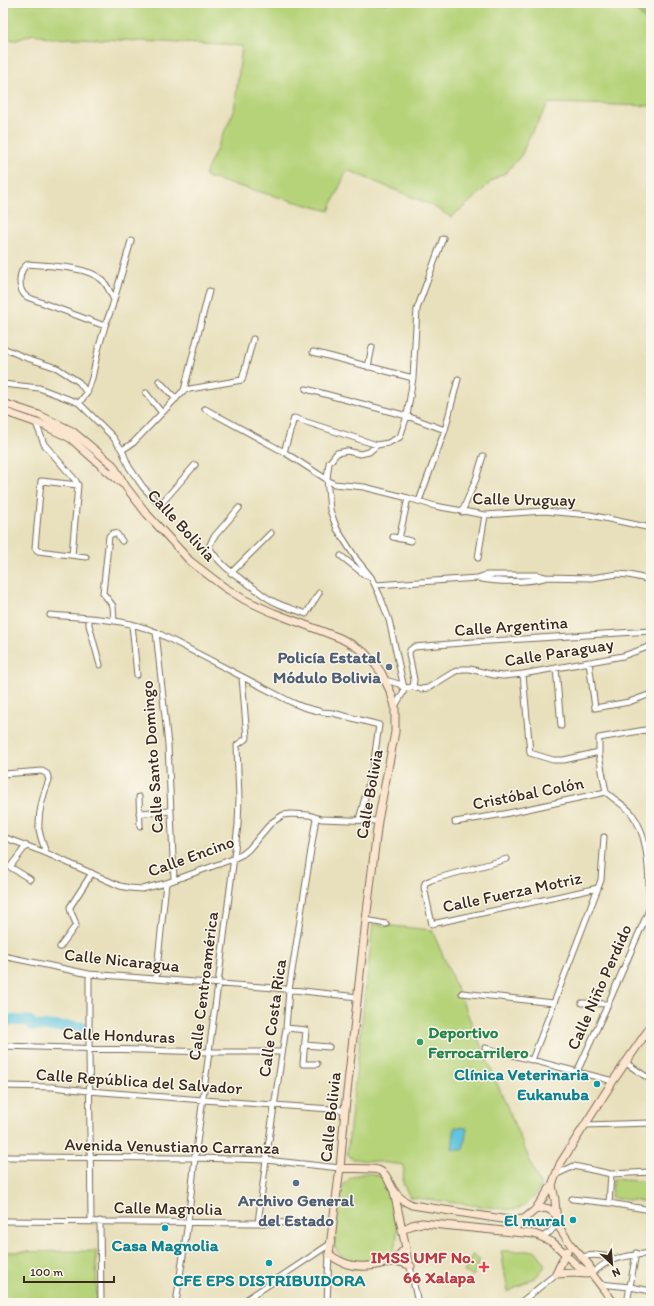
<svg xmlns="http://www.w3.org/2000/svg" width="654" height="1306" font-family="Itim,sans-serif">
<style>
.green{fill:#b6d379;stroke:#787e4c}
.forest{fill:#90b569;stroke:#667044}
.water{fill:#62c5e0;stroke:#4e787f}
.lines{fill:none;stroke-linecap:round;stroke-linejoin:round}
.river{stroke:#62c5e0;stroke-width:11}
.street-casing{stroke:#786a55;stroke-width:7}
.secondary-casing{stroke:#786a55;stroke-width:9}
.street{stroke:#fff;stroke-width:5}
.secondary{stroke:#fbe5cf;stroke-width:7}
.service-dot{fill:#5c6f8a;stroke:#fbf7ec;stroke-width:1.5}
.leisure-dot{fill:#2e9e5b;stroke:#fbf7ec;stroke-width:1.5}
.culture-dot{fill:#0f9aa8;stroke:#fbf7ec;stroke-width:1.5}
.health-dot{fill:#e0444e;stroke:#fbf7ec;stroke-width:1.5}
.labels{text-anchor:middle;stroke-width:3;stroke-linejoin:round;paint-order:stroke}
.street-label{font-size:17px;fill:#3b2a1e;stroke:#fbf7ec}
.service-label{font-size:17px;font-weight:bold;fill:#4e5e75;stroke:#fbf7ec;text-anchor:end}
.leisure-label{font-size:17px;font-weight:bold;fill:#27864d;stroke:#fbf7ec;text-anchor:start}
.culture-label{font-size:17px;font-weight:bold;fill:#0d838f;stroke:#fbf7ec;text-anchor:end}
.health-label{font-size:17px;font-weight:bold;fill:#be3a42;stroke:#fbf7ec;text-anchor:end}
</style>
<rect width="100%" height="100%" fill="#fbf7ec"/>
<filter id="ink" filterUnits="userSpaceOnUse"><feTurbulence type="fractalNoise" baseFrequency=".025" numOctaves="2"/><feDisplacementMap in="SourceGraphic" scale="8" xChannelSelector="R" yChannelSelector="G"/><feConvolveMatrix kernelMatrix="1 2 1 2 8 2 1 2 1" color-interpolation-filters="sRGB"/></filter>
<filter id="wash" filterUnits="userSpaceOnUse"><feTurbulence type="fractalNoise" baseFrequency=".012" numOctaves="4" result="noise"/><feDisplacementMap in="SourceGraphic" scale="16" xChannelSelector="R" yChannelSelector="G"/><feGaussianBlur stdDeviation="0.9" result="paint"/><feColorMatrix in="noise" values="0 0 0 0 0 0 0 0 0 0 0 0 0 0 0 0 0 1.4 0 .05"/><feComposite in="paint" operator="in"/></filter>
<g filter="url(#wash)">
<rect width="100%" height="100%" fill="#e8e0bc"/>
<path class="green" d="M 3,3 L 629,3 L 651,27 L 651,106 L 549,103 L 528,139 L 522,154 L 510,168 L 507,172 L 494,179 L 471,201 L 451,217 L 431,205 L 347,170 L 329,211 L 206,177 L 205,174 L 234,111 L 242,46 L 79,38 L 52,39 L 33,34 L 17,40 L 3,39 Z
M 373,924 L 432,930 L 541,1187 C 532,1199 527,1208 511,1210 L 410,1197 L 403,1184 L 404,1165 L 353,1159 L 347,1154 Z
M 369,1173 C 374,1174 379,1175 382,1179 C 389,1187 391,1198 393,1207 C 402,1241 398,1267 356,1263 C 345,1261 338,1255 334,1245 L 342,1187 C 349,1177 356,1174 369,1173 Z
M 613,1179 L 651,1182 L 650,1202 L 611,1198 Z
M 96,1251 L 97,1303 L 3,1303 L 3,1252 Z
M 501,1251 L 536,1251 L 546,1265 L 536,1277 L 508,1292 Z
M 472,1255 L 480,1259 L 473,1276 L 464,1272 Z"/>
<path class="forest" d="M 631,3 L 651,3 L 651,25 L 638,13 Z"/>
<path class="water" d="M 455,1127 L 467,1128 L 463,1150 L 452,1149 Z"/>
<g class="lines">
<path class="river" d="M 3,1020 L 30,1021 L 33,1026 L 84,1027"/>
</g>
</g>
<g filter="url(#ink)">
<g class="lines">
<defs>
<path id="street" d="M 105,326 L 27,297 C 17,290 18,270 28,264 C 48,266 85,266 101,279 C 107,283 110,293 114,300
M 3,348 L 24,357 L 57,368 L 79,382 L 87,393
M 313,352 L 413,378
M 368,367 L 372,347
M 159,381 L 176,399
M 3,384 L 39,388 L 79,403 L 113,437 L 122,450 L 129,467 L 143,487 L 160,505 L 195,465
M 306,389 L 407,416 L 445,430
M 184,390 L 209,291
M 146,393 L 162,413
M 79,403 L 87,393 L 92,378 L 98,350 L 105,326 L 112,307 L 131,241
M 205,409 L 284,452 L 334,484 L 364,487 L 408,498 L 435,506 L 485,515 L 544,511 L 590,515 L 651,528
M 36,423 L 44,444 L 76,481 L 78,485 L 72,555
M 122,450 L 133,443 L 184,390 L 242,380 L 253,339
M 284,452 L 294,418 L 377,445
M 78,485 L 41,481 L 35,548 L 38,551 L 86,557
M 419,501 L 445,430 L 458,379
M 239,508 L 213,538 L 209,547 C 220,566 237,576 254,588 C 262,594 268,600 277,603 C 287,608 297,610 306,614 L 319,593
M 462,512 L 476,479 L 483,456
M 393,537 L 411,541
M 399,539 L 408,498
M 341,556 L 365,575 L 370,577
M 478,558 L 485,515
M 231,573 L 271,533
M 477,578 L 486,575 L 537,575 L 545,577 L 591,578 L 618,574 L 629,575 L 651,580
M 376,585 L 477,578 C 496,582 525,583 544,578
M 50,615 C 85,618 123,618 156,632 L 291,702 L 303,707 L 322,712 L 333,713 L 379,725 L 373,767 L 359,820
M 89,619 L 89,625 L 100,665
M 114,621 L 113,606 L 103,593 L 109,536 L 113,533 L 117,534 L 122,541
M 132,624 L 137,675
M 156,632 L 168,745 L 174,880
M 589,662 L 595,708 L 629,702 L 651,694
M 556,668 L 561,726
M 523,674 L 530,753 L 553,760 L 564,760 L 599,752
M 385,680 L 399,684 L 404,688 L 413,687 L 421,689 L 428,688 L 454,672 L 462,669 L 470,669 L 494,675 L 503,676 L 523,674 L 623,656 L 651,646
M 413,687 L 414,680 L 409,654 L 410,650 L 414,647 L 473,642 L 651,631
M 395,706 L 403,693 L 404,688 L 389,620 L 380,596 L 371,577 L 357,560 L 337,529 L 330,510 L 327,479 L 329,463 L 337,453 L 347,451 L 360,454 L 369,452 L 377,445 L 388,443 L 400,437 L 407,416 L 413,378 L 417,309 L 443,238
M 3,774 L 42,771 L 47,774 L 49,780 C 43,795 38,812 39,829 C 40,837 44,846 46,853
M 139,797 L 140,826
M 139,813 L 171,811
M 455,822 L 504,814 L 606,792
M 3,837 L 46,853 L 120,886 L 130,888 L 142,889 L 166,883 L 233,859 L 243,854 L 249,849 L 271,823 L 283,815 L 291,814 L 309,815 L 321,819 L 378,821
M 26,846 L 10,867 L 30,879
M 507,859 L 431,880 L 425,883 L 424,887 L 432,924 L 598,888
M 366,920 L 386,924
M 60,947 L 76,925 C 75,918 70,914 70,907 L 92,873
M 3,956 L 89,974 L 275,988 L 358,997
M 89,974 L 89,1048 L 91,1221
M 156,979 L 166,883
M 462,993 L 554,1003
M 582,1003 L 608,1004
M 286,1028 L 306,1030 L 303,1064 L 317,1064
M 305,1045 L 329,1047
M 3,1046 L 209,1052 L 282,1052
M 485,1048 L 613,1081
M 532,1060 L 598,888 L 601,880 L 604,837
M 626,1063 L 651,1080
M 577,1072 L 608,1004 L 649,910 L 650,902 C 648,874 650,838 632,814 C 625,805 614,800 606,792 L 599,755 L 599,738 L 651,729
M 3,1086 L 52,1087 L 89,1091 L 203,1100 L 345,1110
M 585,1125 L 651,1123
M 3,1157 L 195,1158 L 266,1160 L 340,1168
M 555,1175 L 574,1166 L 611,1174 L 651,1172
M 572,1199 L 609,1203 L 651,1210
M 609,1203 L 611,1174
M 3,1221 L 258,1223 L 332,1222
M 100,1221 L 101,1303
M 258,1223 L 266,1160 L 286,1028 L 289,990 L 316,818
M 542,1237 L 550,1232 L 557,1224
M 406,1248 L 418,1303
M 582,1257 C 593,1254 602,1255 613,1258
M 592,1274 C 611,1255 626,1257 651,1253
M 600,1284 L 630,1287 L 651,1291
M 176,1303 L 188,1222 L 195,1158 L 218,984 L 238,825 L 239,798 L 237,745 L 247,738 L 242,677
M 241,1303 L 330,1244
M 327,1303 L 329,1254
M 520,1303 L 556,1274
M 627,1303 L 636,1253"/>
<path id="secondary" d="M 3,403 L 39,415 L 72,431 L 113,465 L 126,487 L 147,514 L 190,561 L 224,587 L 245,600 L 274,613 L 340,638 L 353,645 L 364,652 L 374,663 L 381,672 L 391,693 L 395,706 L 395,732 L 378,821 L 366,920 L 345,1110 L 340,1168 L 329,1254 C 344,1266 358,1268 377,1265 C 391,1262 396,1259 411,1266
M 3,411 L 43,425 L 70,438 L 106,470 L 123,484
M 340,1168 C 349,1169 370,1168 378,1170 C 388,1173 389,1185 395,1192 C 399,1198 405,1202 412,1205 L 509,1220 L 524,1219
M 552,1185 L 555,1200 L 557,1224 L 571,1245 L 589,1265 L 592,1274 L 614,1303
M 535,1210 C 546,1207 549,1207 557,1216
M 402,1230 L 412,1225 L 422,1223 L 534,1234 C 540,1236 546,1239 552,1242 C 567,1253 573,1267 592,1274
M 511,1232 L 524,1219 L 535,1210 L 552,1185 L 560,1164 L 613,1081 L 651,1026
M 393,1261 L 406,1248 L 394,1192
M 556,1274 L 574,1273 L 587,1274
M 556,1274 L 567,1251"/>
</defs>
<use href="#street" class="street-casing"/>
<use href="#secondary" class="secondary-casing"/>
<use href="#street" class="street"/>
<use href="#secondary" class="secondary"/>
</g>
</g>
<g class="service-dot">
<circle cx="389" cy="667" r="4"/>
<circle cx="296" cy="1183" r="4"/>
</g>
<circle class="leisure-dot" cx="420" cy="1042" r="4"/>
<g class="culture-dot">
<circle cx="597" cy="1084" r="4"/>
<circle cx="573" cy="1220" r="4"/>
<circle cx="165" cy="1228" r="4"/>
<circle cx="269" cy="1263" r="4"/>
</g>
<path class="health-dot" d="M482 1261h4v4h4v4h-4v4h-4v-4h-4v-4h4z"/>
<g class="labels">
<g class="street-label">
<text transform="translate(524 499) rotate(1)" y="6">Calle Uruguay</text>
<text transform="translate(182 525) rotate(47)" y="6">Calle Bolivia</text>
<text transform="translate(511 626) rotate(-4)" y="6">Calle Argentina</text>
<text transform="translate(559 652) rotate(-9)" y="6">Calle Paraguay</text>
<text transform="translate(152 757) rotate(-94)" y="6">Calle Santo Domingo</text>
<text transform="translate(528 793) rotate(-11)" y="6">Cristóbal Colón</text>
<text transform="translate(369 794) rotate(-80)" y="6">Calle Bolivia</text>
<text transform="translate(191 856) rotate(-20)" y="6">Calle Encino</text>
<text transform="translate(512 892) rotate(-12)" y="6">Calle Fuerza Motriz</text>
<text transform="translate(122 960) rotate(6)" y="6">Calle Nicaragua</text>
<text transform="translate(203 986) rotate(-83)" y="6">Calle Centroamérica</text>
<text transform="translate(599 987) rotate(-66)" y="6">Calle Niño Perdido</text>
<text transform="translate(272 1018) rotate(-82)" y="6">Calle Costa Rica</text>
<text transform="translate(119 1035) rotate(2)" y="6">Calle Honduras</text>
<text transform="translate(139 1081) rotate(4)" y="6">Calle República del Salvador</text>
<text transform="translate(330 1117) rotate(-84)" y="6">Calle Bolivia</text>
<text transform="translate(172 1146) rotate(1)" y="6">Avenida Venustiano Carranza</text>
<text transform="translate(168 1208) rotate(1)" y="6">Calle Magnolia</text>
</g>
<g class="service-label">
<text x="381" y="663">Policía Estatal<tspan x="381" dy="20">Módulo Bolivia</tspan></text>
<text x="296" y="1206" text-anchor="middle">Archivo General<tspan x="296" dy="20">del Estado</tspan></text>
</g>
<g class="leisure-label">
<text x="428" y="1038">Deportivo<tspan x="428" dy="20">Ferrocarrilero</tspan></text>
</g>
<g class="culture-label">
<text x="589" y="1080">Clínica Veterinaria<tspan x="589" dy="20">Eukanuba</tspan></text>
<text x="565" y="1226">El mural</text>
<text x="165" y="1251" text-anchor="middle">Casa Magnolia</text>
<text x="269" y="1286" text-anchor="middle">CFE EPS DISTRIBUIDORA</text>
</g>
<g class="health-label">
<text x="475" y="1263">IMSS UMF No.<tspan x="475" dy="20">66 Xalapa</tspan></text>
</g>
</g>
<rect width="654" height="1306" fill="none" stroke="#fbf7ec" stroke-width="16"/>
<g transform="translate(612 1264) rotate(154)" stroke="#fbf7ec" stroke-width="3" paint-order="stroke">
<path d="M0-3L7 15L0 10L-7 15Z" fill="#3b2a1e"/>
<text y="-6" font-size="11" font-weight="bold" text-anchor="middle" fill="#3b2a1e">N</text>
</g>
<path d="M24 1276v6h90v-6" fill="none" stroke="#3b2a1e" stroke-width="2"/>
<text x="30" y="1276" font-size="12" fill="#3b2a1e" stroke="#fbf7ec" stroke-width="3" paint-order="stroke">100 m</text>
</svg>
